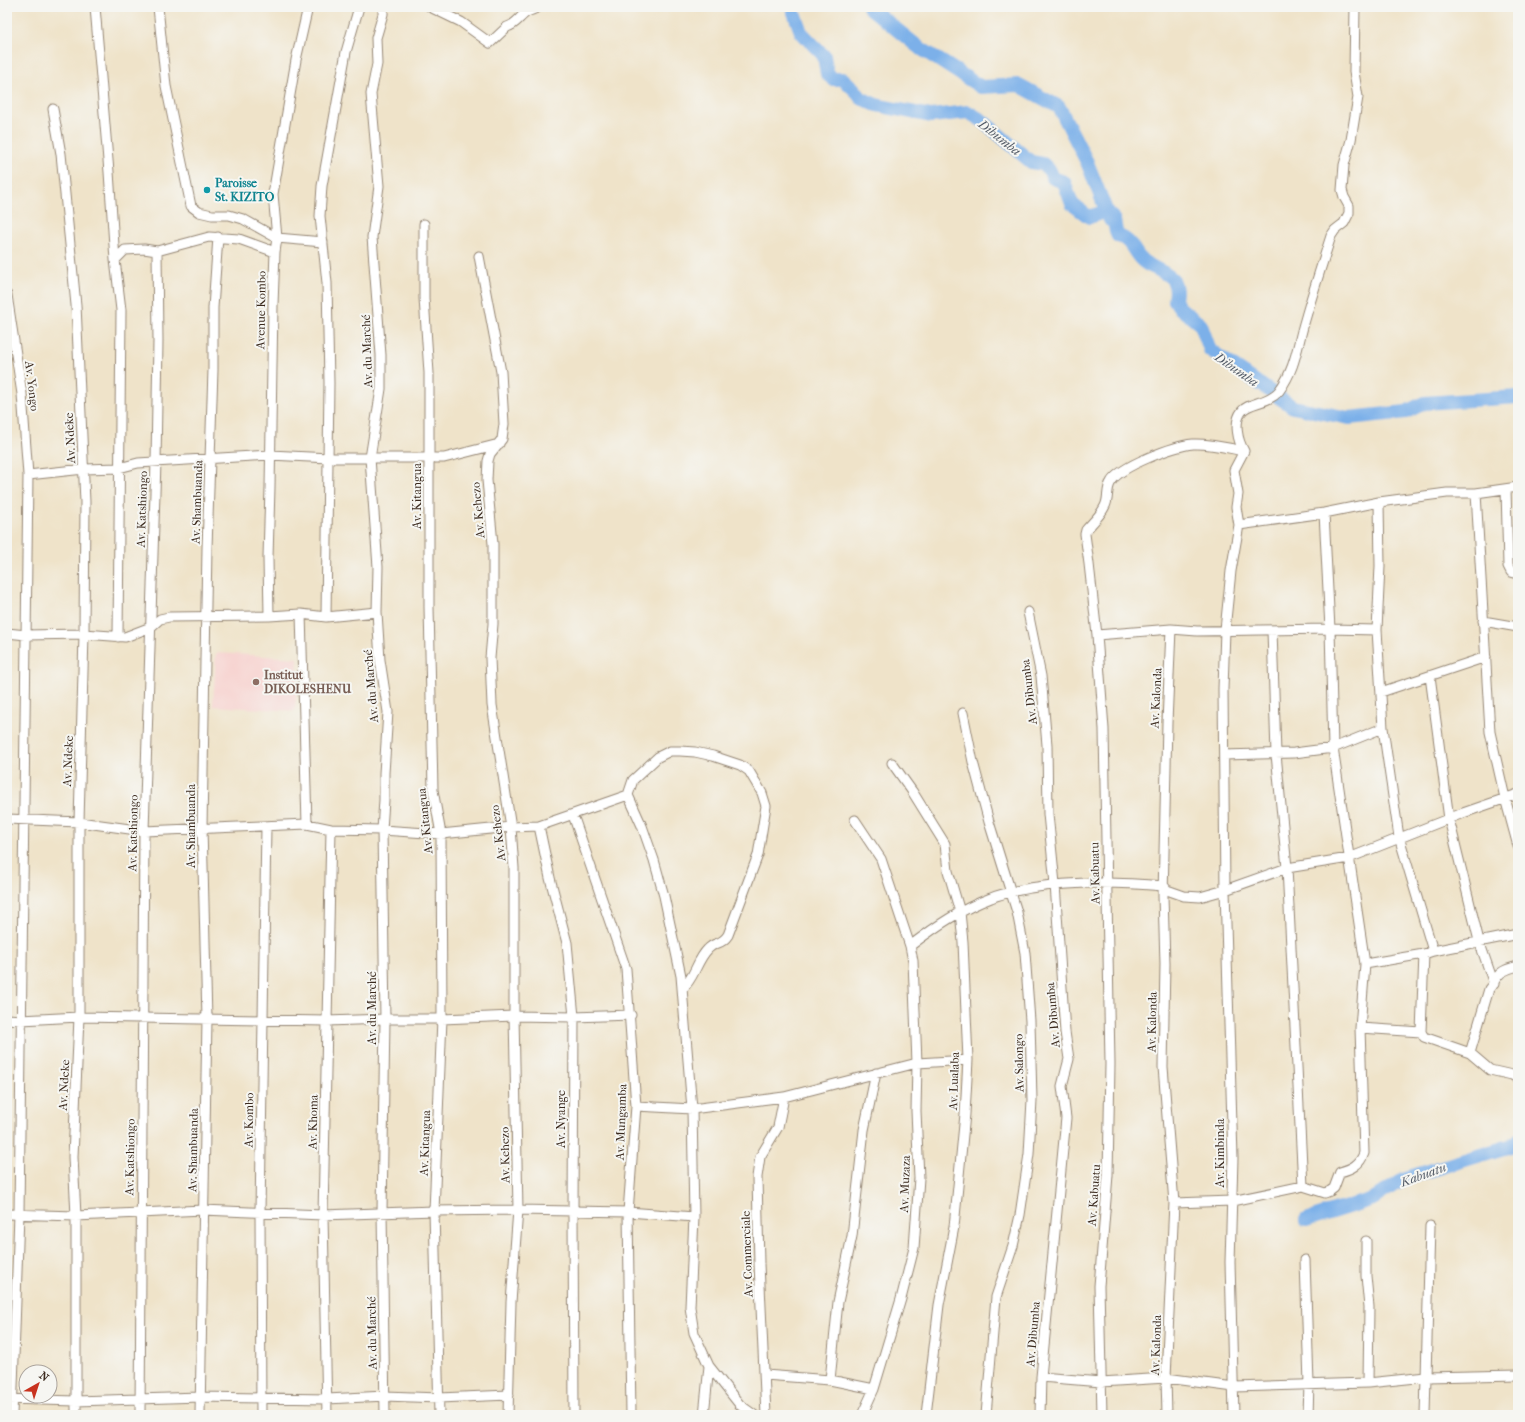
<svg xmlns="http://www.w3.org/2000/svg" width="1525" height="1422" font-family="'IM FELL French Canon',serif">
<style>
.built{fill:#f7d0cd}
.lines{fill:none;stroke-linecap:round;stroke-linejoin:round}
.river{stroke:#7bb0e9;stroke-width:14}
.minor-casing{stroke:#958674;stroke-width:11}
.minor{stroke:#fff;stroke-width:9}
.culture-dot{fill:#0f9aa8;stroke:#f6f6f2;stroke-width:1.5}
.education-dot{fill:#8d6e63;stroke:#f6f6f2;stroke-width:1.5}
.labels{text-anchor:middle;stroke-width:4;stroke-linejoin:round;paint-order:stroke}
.culture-label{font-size:12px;font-weight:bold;fill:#0d838f;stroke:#f6f6f2;text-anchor:start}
.street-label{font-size:12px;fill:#3b2a1e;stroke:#f6f6f2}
.education-label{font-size:12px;font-weight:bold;fill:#785e54;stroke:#f6f6f2;text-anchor:start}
.water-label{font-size:13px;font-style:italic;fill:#515965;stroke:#f6f6f2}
</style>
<rect width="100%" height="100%" fill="#f6f6f2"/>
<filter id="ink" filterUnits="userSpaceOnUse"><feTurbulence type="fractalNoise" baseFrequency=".025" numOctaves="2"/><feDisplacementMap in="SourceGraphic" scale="8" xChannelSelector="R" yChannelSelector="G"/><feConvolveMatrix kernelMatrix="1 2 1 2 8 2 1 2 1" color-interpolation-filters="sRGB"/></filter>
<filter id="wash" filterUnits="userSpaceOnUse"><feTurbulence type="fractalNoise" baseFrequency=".012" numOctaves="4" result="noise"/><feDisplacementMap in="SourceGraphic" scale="16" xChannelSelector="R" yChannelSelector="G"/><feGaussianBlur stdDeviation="0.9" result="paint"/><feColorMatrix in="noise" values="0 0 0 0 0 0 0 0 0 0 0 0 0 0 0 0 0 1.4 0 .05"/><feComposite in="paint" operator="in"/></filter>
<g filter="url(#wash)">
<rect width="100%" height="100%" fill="#efe3c9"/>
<path class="built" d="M 216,653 L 298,658 L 295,711 L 213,706 Z"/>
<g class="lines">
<path class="river" d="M 792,7 L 801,32 L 824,56 L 827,74 L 833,79 L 843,79 L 854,89 L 861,98 L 876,105 L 931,116 L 968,112 L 983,121 L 1031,162 L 1043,164 L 1050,171 L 1053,178 L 1064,182 L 1072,204 L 1089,217 L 1104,212 L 1113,217 C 1116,224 1114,230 1118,236 C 1133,240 1133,254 1144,262 C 1152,268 1167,272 1173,280 C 1177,288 1176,293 1175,301 L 1180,308 L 1201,325 L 1210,350 L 1293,407 L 1349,418 L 1406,412 L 1424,403 L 1518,397
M 869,7 L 917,46 L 981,87 L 1019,85 L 1059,107 L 1087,162 L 1110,220
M 1306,1220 L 1373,1199 L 1403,1179 L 1510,1146 L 1518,1140"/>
</g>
</g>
<g filter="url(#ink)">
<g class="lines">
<defs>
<path id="minor" d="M 95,7 L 109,172 L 115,260 L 121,310 L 118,637
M 158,7 L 166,86 L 191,206 L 199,212 L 212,215 L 229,215 L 243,219 L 277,238 L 323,242
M 383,7 L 383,14 L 376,38 L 377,64 L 371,94 L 379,186 L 372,237 L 381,355 L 381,389 L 370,458 L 378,567 L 377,612 L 380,660 L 388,712 L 384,773 L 384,800 L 382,830 L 385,1019 L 382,1212 L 385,1415
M 430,7 L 461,22 L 490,43 L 507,27 C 516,25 520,16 527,12 C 531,10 536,9 539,7
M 53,109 L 61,154 L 76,305 L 85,502 L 84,634 L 79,822 L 79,1017 L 73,1157 L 76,1216 L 76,1415
M 424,224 L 424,298 L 429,373 L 429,607 L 433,790 L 441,834 L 442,1019 L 434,1211 L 439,1415
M 479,256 L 501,372 L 504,424 L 502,439 L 490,454 L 488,461 L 487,480 L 493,544 L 493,624 L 490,658 L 492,705 L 511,827 L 514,868 L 514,1016 L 518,1210 L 511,1302 L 508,1415
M 115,260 L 125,250 L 144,249 L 157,251 L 209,237 L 239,239 L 275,252
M 7,295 L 22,394 L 28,475 L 19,1214 L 12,1415
M 28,475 L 84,469 L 119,468 L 138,463 L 270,455 L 329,458 L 444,458 L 499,444
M 1506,489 L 1508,566 L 1511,572 L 1518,574
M 1476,493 L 1490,732 L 1505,798 L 1518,846
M 1379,502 L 1380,566 L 1377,630 L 1383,728 L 1399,837 L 1433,951
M 1239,525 L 1324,513 L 1379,502 L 1447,493 L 1476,493 L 1518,487
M 1028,612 L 1041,676 L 1047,745 L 1048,814 L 1055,884 L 1065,1032 L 1069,1059 L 1062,1086 L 1066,1118 L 1041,1377 L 1040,1415
M 301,614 L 307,824
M 269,616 L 268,558 L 270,487 L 273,305 L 275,252 L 277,238 L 273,194 L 296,60 L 308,7
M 326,617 L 329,383 L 327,283 L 320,216 L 322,186 L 346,52 L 359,7
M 1483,621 L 1518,627
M 1272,630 L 1276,754 L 1287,868 L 1303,1186
M 7,633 L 26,635 L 84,634 L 125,637 L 151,627 L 160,619 L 169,617 L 269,616 L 301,614 L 326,617 L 377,612
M 1097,635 L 1171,629 L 1197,631 L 1330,629 L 1377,630
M 1430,676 L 1449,819 L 1479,941 L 1494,984
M 1381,692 L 1486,657
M 963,713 L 973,762 L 989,822 L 1017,912 L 1025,953 L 1030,1021 L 1032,1100 L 1029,1154 L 1020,1215 L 1013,1246 L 996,1297 L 986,1415
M 1224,755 L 1294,753 L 1333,748 L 1383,728
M 892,763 L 912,791 L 945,844 L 948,871 L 960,912 L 963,942 L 968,1060 L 965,1114 L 954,1227 L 939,1305 L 926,1415
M 573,815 L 626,969 L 636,1106 L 628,1212 L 631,1415
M 7,819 L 79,822 L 144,831 L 307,824 L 331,829 L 382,830 L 441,834 L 511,827 L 539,826 L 628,795
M 855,820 L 881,859 L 910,946 L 913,961 L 917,1063 L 916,1111 L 919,1178 L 914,1248 L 901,1299 L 874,1389 L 862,1415
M 539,826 L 550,878 L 567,943 L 574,1017 L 573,1212 L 574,1415
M 910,946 C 935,927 961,909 991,898 C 1003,893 1017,891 1030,888 C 1074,881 1119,882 1164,886 L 1167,890 L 1184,896 L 1200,897 L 1225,890 L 1287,868 L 1349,858 L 1463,813 L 1518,794
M 1365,964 L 1424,954 L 1433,951 L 1518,934
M 682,989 C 695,978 696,961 708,949 C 715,941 721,946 728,935 L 758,855 L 766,806 L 762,793 L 749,771 L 740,765 L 713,756 L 695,752 L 680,751 L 670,751 L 658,757 L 633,780 L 628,795 L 642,826 L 654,860 L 664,896 L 681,976 L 692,1109 L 694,1217 L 690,1307 L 694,1333 L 709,1366 L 740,1405 L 754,1415
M 7,1019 L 21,1020 L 79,1017 L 327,1021 L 385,1019 L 442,1019 L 514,1016 L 574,1017 L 631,1015
M 1360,1028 L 1421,1032 L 1424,1037 L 1470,1053 L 1490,1070 L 1512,1075 L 1517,1078 L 1518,1077
M 1421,1032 L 1424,954
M 1470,1053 L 1489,989 C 1493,985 1494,980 1498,976 C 1502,970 1511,968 1518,966
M 636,1106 L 692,1109 L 784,1097 L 917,1063 L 968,1060
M 1174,1203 L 1232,1201 L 1303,1186 L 1325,1193 L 1330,1191 L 1334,1188 L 1340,1172 C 1351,1169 1360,1165 1364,1153 L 1360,1028 L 1365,964 L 1333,748 L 1330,629 L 1324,513
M 7,1214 L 76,1216 L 203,1210 L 323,1215 L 434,1211 L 518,1210 L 628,1212 L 694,1217
M 1366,1241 L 1366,1276 L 1369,1307 L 1368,1383
M 1305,1260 L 1309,1384 L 1308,1415
M 765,1375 L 830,1380 L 874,1389
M 1041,1377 L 1101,1382 L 1166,1378 L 1234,1387 L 1368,1383 L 1426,1377 L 1518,1375
M 830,1380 L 838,1302 L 852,1236 L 864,1130 L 876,1073
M 7,1399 L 76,1401 L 200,1397 L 327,1399 L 385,1396 L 439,1398 L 509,1395
M 140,1415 L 144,831 L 156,462 L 158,341 L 157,251
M 200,1415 L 207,1019 L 202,828 L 207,548 L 213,370 L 213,308 L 218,237
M 261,1415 L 260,1212 L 266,826
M 327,1415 L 323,1215 L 331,829
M 704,1415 L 709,1366
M 766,1415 L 759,1264 L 757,1177 L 760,1157 L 778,1127 L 784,1097
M 1102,1415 L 1099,1286 L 1108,1175 L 1110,1064 L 1104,729 L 1097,635 L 1089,564 L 1085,534 L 1086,530 C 1092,523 1101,515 1105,506 C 1109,499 1106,489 1111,482 C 1120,466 1174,446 1193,444 C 1209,443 1228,448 1244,451
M 1167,1415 L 1166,1378 L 1174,1203 L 1163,1067 L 1165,964 L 1163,896 L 1167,723 L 1171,629
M 1234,1415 L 1230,1262 L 1233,1158 L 1225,890 L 1223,689 L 1225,630 L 1231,571 L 1239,525 L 1236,507 L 1238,494 L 1234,470 L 1244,451 C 1238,441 1233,422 1242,411 C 1249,402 1268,404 1279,391 C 1296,368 1297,346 1305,320 C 1313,292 1322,264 1331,236 L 1335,230 L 1344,223 L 1349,213 L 1349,206 L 1344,197 L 1342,190 L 1344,165 L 1351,140 L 1358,97 L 1354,72 L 1355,7
M 1425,1415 L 1430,1226"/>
</defs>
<use href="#minor" class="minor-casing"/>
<use href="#minor" class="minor"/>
</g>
</g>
<circle class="culture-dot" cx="207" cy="190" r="4"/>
<circle class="education-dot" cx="256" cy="682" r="4"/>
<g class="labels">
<g class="culture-label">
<text x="215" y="187">Paroisse<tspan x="215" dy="14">St. KIZITO</tspan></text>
</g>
<g class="street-label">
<text transform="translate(261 310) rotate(-89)" y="4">Avenue Kombo</text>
<text transform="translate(367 351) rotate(-92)" y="4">Av. du Marché</text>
<text transform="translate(32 386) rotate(83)" y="4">Av. Yongo</text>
<text transform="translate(70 438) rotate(-93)" y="4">Av. Ndeke</text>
<text transform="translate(417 496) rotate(-90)" y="4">Av. Kitangua</text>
<text transform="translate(197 502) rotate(-88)" y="4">Av. Shambuanda</text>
<text transform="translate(142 509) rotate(-88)" y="4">Av. Katshiongo</text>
<text transform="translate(478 510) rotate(-95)" y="4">Av. Kehezo</text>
<text transform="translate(371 686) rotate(-95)" y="4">Av. du Marché</text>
<text transform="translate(1029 692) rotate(-97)" y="4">Av. Dibumba</text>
<text transform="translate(1156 698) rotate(-87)" y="4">Av. Kalonda</text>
<text transform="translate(68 761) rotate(-88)" y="4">Av. Ndeke</text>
<text transform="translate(425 821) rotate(-96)" y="4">Av. Kitangua</text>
<text transform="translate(191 826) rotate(-90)" y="4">Av. Shambuanda</text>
<text transform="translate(133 833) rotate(-89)" y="4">Av. Katshiongo</text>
<text transform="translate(498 833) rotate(-97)" y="4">Av. Kehezo</text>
<text transform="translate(1095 873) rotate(-91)" y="4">Av. Kabuatu</text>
<text transform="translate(372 1008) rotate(-90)" y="4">Av. du Marché</text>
<text transform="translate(1053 1015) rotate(-95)" y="4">Av. Dibumba</text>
<text transform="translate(1152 1022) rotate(-89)" y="4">Av. Kalonda</text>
<text transform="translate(1019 1063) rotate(-91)" y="4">Av. Salongo</text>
<text transform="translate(954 1081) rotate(-88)" y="4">Av. Lualaba</text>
<text transform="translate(64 1085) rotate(-87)" y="4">Av. Ndeke</text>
<text transform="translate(561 1119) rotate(-90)" y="4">Av. Nyange</text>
<text transform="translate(249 1120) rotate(-89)" y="4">Av. Kombo</text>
<text transform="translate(313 1122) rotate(-89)" y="4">Av. Khoma</text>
<text transform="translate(621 1122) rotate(-88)" y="4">Av. Mungamba</text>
<text transform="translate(425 1143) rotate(-88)" y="4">Av. Kitangua</text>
<text transform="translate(193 1150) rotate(-89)" y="4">Av. Shambuanda</text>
<text transform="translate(1220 1153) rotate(-90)" y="4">Av. Kimbinda</text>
<text transform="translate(505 1155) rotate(-91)" y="4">Av. Kehezo</text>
<text transform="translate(130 1157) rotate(-89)" y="4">Av. Katshiongo</text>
<text transform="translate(905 1184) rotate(-88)" y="4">Av. Muzaza</text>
<text transform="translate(1094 1195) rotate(-86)" y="4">Av. Kabuatu</text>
<text transform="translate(747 1254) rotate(-92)" y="4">Av. Commerciale</text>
<text transform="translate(372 1333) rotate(-91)" y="4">Av. du Marché</text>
<text transform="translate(1033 1334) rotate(-85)" y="4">Av. Dibumba</text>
<text transform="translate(1156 1345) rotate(-88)" y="4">Av. Kalonda</text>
</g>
<g class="education-label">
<text x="264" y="679">Institut<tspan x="264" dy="14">DIKOLESHENU</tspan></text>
</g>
<g class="water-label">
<text transform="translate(1000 137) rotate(38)" y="5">Dibumba</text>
<text transform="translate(1237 369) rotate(35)" y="5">Dibumba</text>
<text transform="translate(1423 1174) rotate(-20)" y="5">Kabuatu</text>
</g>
</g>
<rect width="1525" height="1422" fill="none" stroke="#f6f6f2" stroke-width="24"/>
<g transform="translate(38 1384) rotate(39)"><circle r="19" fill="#f6f6f2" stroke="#aba49d"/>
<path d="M0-3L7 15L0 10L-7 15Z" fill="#c8321e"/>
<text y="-6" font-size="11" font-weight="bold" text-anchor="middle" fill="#3b2a1e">N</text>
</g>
</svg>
